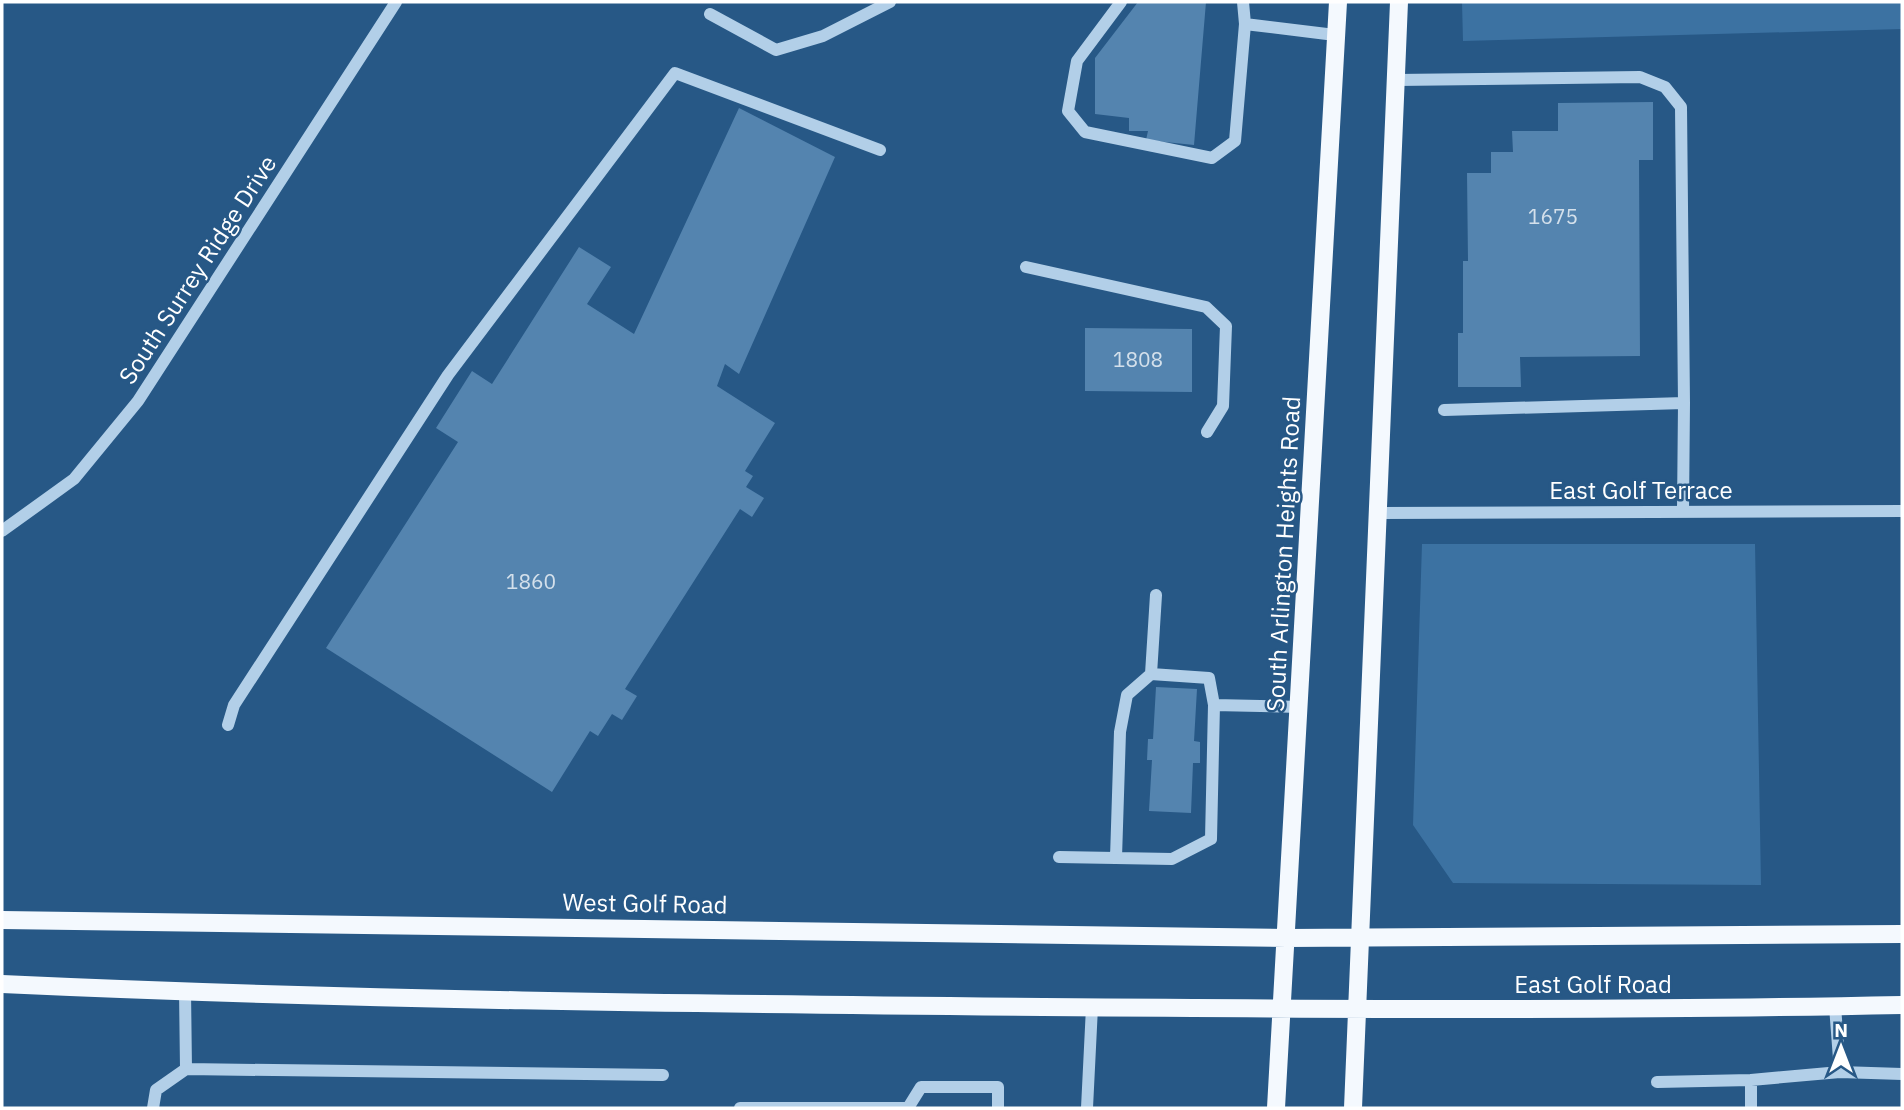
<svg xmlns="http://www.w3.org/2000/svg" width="1904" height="1110" font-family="'IBM Plex Sans',sans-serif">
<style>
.green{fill:#3c72a2}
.building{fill:#5484af}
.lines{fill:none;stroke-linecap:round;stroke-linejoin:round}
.minor{stroke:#b2cfe8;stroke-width:12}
.major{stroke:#f4f9fe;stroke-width:18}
.labels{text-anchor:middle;stroke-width:5;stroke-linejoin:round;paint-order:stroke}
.number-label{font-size:21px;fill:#d4e0eb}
.street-label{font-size:24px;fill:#fff;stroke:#275886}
</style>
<rect width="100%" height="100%" fill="#275886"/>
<path class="green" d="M 1462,2 L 1902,2 L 1902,29 L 1463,41 Z
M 1422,544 L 1755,544 L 1761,885 L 1453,883 L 1413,825 Z"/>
<path class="building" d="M 1138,2 L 1206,2 L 1194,145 L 1146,140 L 1148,131 L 1129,131 L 1129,118 L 1095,114 L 1095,58 Z
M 1653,102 L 1653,160 L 1639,160 L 1640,356 L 1520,357 L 1521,387 L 1458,387 L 1458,333 L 1463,333 L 1463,261 L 1468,261 L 1467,173 L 1491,173 L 1491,152 L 1513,152 L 1512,131 L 1558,131 L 1558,103 Z
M 739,108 L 835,157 L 739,374 L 725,364 L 717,386 L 775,423 L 745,471 L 753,476 L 746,487 L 764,498 L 752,517 L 740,509 L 625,689 L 637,696 L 622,720 L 612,714 L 598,736 L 590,731 L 552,792 L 326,648 L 458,442 L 436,428 L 472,371 L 492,384 L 579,247 L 611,267 L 587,304 L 634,334 Z
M 1085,328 L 1192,329 L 1192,392 L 1085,391 Z
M 1156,687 L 1197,689 L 1194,741 L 1200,742 L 1200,763 L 1193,763 L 1191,813 L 1149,811 L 1152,760 L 1147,760 L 1148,739 L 1153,739 Z"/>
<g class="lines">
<path class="minor" d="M 1121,2 L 1077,61 L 1068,111 L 1085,132 L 1212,158 L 1235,141 L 1245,24 L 1335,35
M 1243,2 L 1245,24
M 710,14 L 776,50 L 823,36 L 890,2
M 1396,80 L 1640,77 L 1665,87 L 1681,107 L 1684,403 L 1444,410
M 1026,267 L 1206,307 L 1226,326 L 1223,406 L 1207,432
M 1683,511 L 1684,403
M 1380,513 L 1902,511
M 2,531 L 74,479 L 138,401 L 396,2
M 1156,595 L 1151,674 L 1209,678 L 1214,705
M 228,725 L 234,705 L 448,375 L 675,73 L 880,150
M 1059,857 L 1172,859 L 1211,839 L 1214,705 L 1301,707
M 1116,858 L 1120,732 L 1127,695 L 1151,674
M 185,990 L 186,1069 L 663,1075
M 1835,1006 L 1840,1072
M 1751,1080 L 1840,1072 L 1902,1074
M 1657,1082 L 1751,1080 L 1751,1108
M 153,1108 L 156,1090 L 186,1069
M 740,1108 L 908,1108
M 908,1108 L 921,1087 L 998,1087 L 998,1108
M 1087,1108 L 1092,1007"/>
<path class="major" d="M 2,920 L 1287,938 L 1902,934
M 2,984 C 348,1000 696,1004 1043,1007 C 1329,1009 1616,1011 1902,1005
M 1276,1108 L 1338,2
M 1353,1108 L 1399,2"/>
</g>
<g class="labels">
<g class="number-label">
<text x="1553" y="224">1675</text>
<text x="1138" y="367">1808</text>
<text x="531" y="589">1860</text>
</g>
<g class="street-label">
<text transform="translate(198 270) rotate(-57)" y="8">South Surrey Ridge Drive</text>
<text x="1641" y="499">East Golf Terrace</text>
<text transform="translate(1284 554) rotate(-87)" y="8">South Arlington Heights Road</text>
<text transform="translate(645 904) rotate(1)" y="8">West Golf Road</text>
<text x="1593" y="993">East Golf Road</text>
</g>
</g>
<rect width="1904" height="1110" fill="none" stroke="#ffffff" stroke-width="7"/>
<g transform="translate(1841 1047)" stroke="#275886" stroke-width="5" paint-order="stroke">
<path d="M0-5L12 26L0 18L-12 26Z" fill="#ffffff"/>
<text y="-10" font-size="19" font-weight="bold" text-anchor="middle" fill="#ffffff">N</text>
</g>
</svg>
